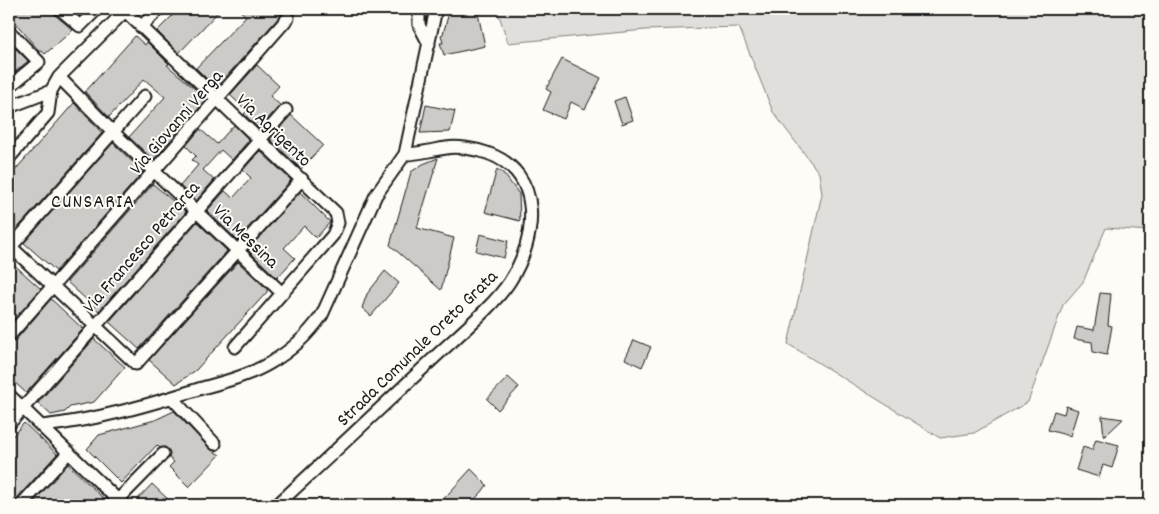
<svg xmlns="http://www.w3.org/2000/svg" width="1159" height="514" font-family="Dekko,sans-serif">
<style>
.green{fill:#e0dfdb;stroke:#7e7e7c}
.building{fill:#cccbc8;stroke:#1c1c1c}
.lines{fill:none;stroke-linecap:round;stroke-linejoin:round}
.minor-casing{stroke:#1c1c1c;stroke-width:15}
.minor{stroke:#fdfcf7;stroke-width:11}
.labels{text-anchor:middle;stroke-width:4;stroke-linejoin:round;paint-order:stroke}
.street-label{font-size:19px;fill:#1c1c1c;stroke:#fdfcf7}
.neighbourhood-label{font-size:20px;letter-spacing:1px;fill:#1c1c1c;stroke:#fdfcf7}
</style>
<rect width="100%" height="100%" fill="#fdfcf7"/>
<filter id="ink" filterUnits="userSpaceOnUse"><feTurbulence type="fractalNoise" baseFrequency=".02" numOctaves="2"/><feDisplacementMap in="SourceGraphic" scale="10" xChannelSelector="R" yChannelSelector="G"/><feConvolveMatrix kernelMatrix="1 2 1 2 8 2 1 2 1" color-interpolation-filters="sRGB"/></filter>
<g filter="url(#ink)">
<path class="green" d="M 497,9 L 1150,9 L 1150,231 L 1106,228 L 1083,282 L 1063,305 L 1028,402 L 974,433 L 940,438 L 788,344 L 822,194 L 819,173 L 773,112 L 739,27 L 645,30 L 508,43 Z"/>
<path class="building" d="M 9,9 L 53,9 L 55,15 L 73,30 L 45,54 L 42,51 L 40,52 L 9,15 Z
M 71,9 L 87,9 L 80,16 Z
M 179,9 L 221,9 L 179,53 L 157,31 Z
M 238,9 L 274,9 L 281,15 L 216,88 L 196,68 L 246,16 Z
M 450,9 L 477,9 L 485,46 L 444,55 L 440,43 L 443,43 L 441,35 L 443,34 Z
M 135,36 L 145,45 L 147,42 L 169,64 L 167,65 L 207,99 L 153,160 L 129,137 L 165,97 L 144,79 L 109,117 L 85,92 Z
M 13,46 L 28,61 L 9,77 L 9,51 Z
M 562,59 L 601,78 L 585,109 L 571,102 L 564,119 L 543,110 L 551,92 L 546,89 Z
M 257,65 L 279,86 L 270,96 L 280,105 L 259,129 L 244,114 L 247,111 L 230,95 Z
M 625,97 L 633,120 L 622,124 L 614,101 Z
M 74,103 L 102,133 L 14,232 L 9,227 L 9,177 Z
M 426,105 L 455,111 L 450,132 L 420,133 Z
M 291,115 L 323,145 L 301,169 L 270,139 Z
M 234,125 L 249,140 L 232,160 L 221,150 L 203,170 L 214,180 L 196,201 L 180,186 L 198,165 L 192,160 L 196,156 L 186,146 L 200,129 L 217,144 Z
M 113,143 L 143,172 L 56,271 L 24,243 Z
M 260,151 L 291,180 L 237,240 L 207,211 L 225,191 L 233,198 L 251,178 L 243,170 Z
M 438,158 L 417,228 L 454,238 L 441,290 L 390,245 L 411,172 L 423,164 Z
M 497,169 L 504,174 L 519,194 L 520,221 L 485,212 Z
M 153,184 L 186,212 L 99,311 L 67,282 Z
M 300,192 L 330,222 L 316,238 L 304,226 L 284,248 L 295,258 L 277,278 L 248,250 Z
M 197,222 L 227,251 L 139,349 L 109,322 Z
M 480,234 L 508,241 L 504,258 L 476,251 Z
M 9,260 L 41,289 L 9,325 Z
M 238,262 L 267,289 L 267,292 L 196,370 L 176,384 L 149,360 Z
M 385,271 L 399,283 L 371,316 L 362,308 L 367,294 Z
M 1100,293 L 1111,294 L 1108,325 L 1112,326 L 1107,355 L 1093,352 L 1092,342 L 1074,339 L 1077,327 L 1094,330 Z
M 51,299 L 83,329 L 26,393 L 9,377 L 9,343 L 15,341 Z
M 94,339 L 125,367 L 94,402 L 70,407 L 65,412 L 51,415 L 38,403 Z
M 634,340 L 651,347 L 642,367 L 625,359 Z
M 508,377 L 519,387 L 498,410 L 487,399 Z
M 1066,406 L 1078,410 L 1070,436 L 1048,430 L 1054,411 L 1064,414 Z
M 174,411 L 210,449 L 220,455 L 189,487 L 169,467 L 174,462 L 169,458 L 170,452 L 165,447 L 160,448 L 157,445 L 121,483 L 87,449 L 99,435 L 155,420 Z
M 1102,416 L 1123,419 L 1104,437 Z
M 24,423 L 57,454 L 15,500 L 14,505 L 9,505 L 9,440 Z
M 1096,439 L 1119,445 L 1112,468 L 1103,465 L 1099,477 L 1076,470 L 1083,447 L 1092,450 Z
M 68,464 L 103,498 L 96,505 L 31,505 Z
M 471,469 L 487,485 L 482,492 L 469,505 L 438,505 Z
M 152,484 L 174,505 L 132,505 Z"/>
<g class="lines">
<defs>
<path id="minor" d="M 60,9 L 80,26 L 97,9
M 123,9 L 336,213 L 338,223 L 333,235 L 235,347
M 419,9 L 419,25 L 429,44
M 141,27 L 159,9
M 9,31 L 39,62 L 9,87
M 59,77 L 113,132 L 282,293
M 9,107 L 51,91 L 59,77 L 127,9
M 9,158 L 48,113 L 51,91
M 9,245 L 136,364 L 302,179
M 9,249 L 145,96
M 9,336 L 288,18
M 9,395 L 123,505
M 172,398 L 215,444
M 9,424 L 286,110
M 42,426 C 97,420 149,405 202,388 C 224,382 250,375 270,363 C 291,351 308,335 322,315 L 376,195 L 405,154 L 436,9
M 114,504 L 163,454
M 21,505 L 69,452
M 277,505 C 330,456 383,406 435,357 C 457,336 494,306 510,281 C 537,239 545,173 487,153 C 475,149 458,146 446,148 C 431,150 419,154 405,154"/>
</defs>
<use href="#minor" class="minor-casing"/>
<use href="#minor" class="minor"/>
</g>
</g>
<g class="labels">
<g class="street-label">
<text transform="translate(175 121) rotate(-49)" y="7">Via Giovanni Verga</text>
<text transform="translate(275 129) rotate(44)" y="7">Via Agrigento</text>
<text transform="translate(247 235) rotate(44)" y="7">Via Messina</text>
<text transform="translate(140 246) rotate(-49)" y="7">Via Francesco Petrarca</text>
<text transform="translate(416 347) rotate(-44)" y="7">Strada Comunale Oreto Grata</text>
</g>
<g class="neighbourhood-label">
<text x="93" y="207">CUNSARIA</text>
</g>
</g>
<rect width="1159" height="514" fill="none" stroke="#fdfcf7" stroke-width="30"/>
<rect x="15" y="15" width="1129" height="484" fill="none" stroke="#1c1c1c" stroke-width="2" filter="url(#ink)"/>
</svg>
